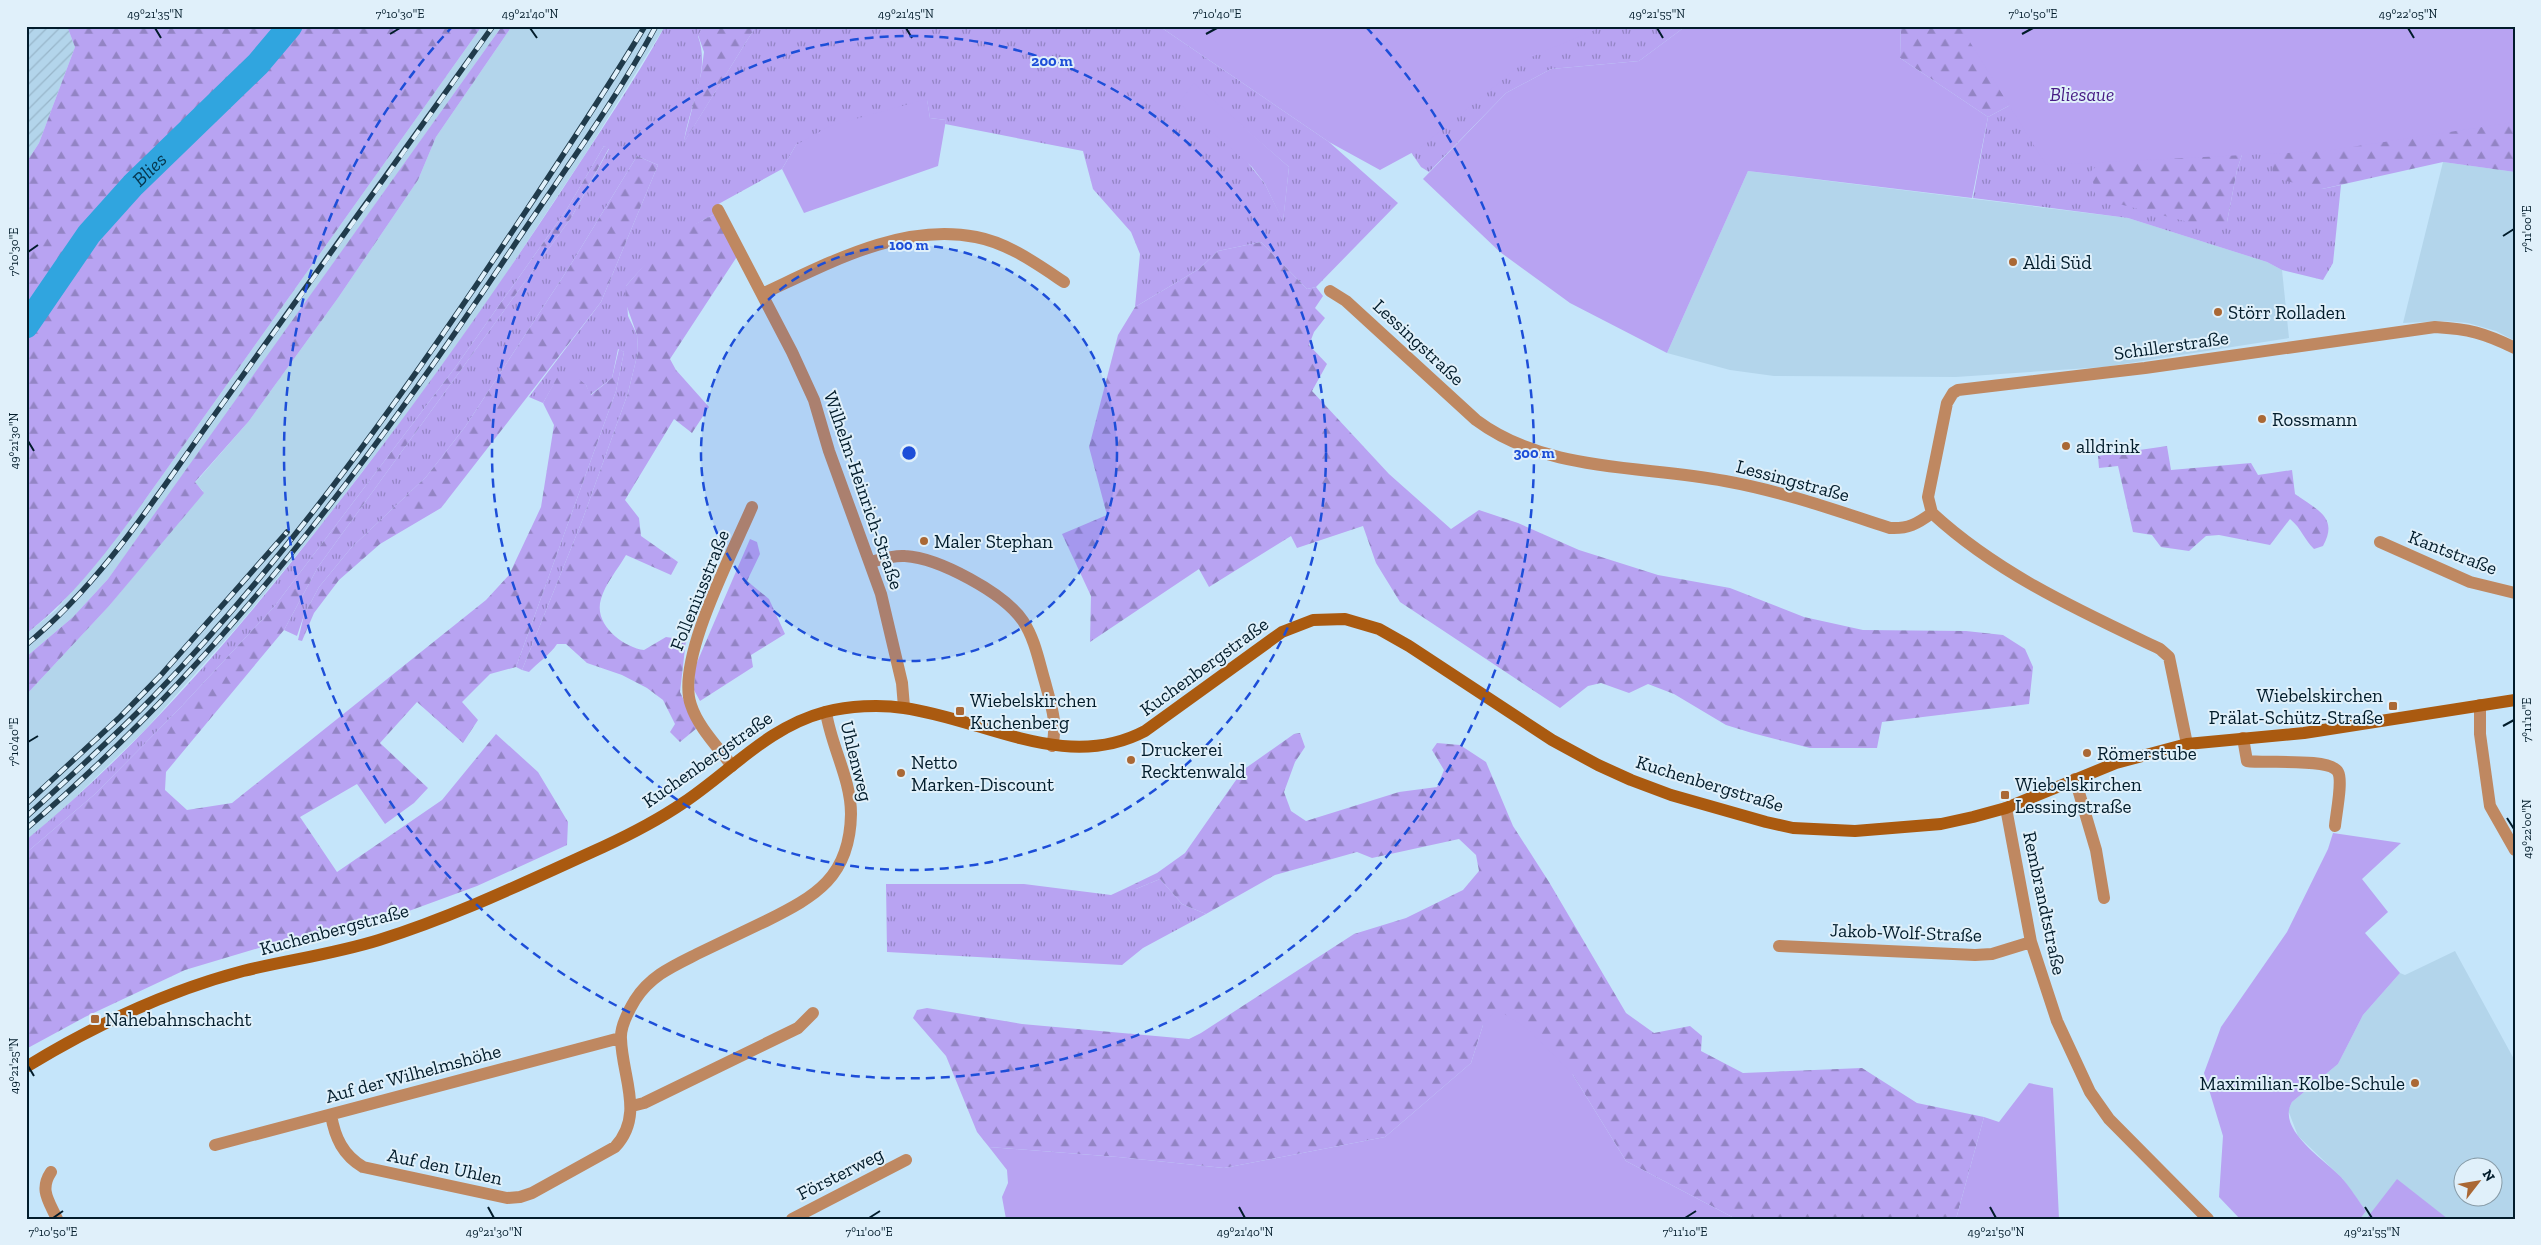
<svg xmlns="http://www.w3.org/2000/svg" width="2541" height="1245" font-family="'Zilla Slab',serif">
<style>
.built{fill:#b3d5eb;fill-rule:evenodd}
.industrial{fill:url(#industrial-furrows)}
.grass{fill:url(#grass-tufts);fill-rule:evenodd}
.forest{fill:url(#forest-firs)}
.green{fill:#b8a3f2}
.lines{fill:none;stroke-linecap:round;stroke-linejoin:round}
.river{stroke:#30a5df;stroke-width:25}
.street{stroke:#bf8861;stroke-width:12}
.secondary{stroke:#aa5a10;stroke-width:12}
.rail-casing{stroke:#203b4b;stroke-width:5.5}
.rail{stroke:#e0f0fa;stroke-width:4;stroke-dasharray:11;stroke-linecap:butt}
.ticks{fill:none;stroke:#021c2b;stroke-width:2}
.ring{fill:none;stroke:#1d4ed8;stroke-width:2.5;stroke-dasharray:9 6}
.poi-dot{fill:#aa6835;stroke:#e0f0fa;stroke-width:2}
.labels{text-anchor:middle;stroke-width:4;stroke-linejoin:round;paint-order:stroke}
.park-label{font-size:19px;font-style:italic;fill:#461b84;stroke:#e0f0fa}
.poi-label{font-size:19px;fill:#021c2b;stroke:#e0f0fa;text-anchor:start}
.street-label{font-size:19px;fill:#021c2b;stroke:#e0f0fa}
.water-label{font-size:20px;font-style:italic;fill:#06374f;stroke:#e0f0fa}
.centre{fill:#1d4ed8;stroke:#e0f0fa;stroke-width:2.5}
.ring-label{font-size:15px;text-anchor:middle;font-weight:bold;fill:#1d4ed8;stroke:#e0f0fa;stroke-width:4;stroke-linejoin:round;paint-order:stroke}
.neatline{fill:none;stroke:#021c2b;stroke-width:2}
.ticks-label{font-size:12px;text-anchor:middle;fill:#021c2b}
</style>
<defs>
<pattern id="industrial-furrows" width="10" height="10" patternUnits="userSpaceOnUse" patternTransform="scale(1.25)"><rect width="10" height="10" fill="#b3d5eb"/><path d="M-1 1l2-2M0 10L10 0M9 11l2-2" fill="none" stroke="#98b6ca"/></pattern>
<pattern id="grass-tufts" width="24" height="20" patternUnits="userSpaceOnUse" patternTransform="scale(1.25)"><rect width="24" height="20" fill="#b8a3f2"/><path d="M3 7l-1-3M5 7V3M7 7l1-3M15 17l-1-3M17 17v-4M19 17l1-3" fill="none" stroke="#9384c4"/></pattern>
<pattern id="forest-firs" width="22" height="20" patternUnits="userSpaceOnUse" patternTransform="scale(1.25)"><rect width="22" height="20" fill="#b8a3f2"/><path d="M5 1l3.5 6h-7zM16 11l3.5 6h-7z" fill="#9384c4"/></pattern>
</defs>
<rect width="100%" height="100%" fill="#c5e5fa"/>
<path class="built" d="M 482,26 L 502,26 L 156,513 L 108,579 L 73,617 L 26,657 L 26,634 L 56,610 L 137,511 Z
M 512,26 L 665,26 L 588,150 L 490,298 L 420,397 L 318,529 L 238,626 L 145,730 L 53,819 L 26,840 L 26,695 L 109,606 L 203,491 L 195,483 L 249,421 L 338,298 L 418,180 L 436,137 Z
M 2443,162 L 2515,172 L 2515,341 L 2496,331 L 2468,323 L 2444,321 L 2403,323 Z
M 1748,171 L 2128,218 L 2267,262 L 2282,270 L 2289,338 L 2104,367 L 1956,377 L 1774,376 L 1730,370 L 1667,353 Z
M 2455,951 L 2515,1061 L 2515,1219 L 2360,1219 L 2366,1211 L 2342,1178 L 2298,1136 L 2288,1110 L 2292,1102 L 2338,1064 L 2363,1015 L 2400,973 L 2405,975 ZM 2464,1168 L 2494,1168 L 2494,1198 L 2464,1198 Z"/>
<path class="industrial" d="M 26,26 L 67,26 L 75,47 L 39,143 L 26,163 Z"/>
<path class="grass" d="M 665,26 L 704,26 L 698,36 C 711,72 689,105 684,142 L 756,26 L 1159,26 L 1329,142 L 1398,203 L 1316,287 L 1307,289 L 1261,242 L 1218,251 L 1199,269 L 1135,307 L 1140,254 L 1131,232 L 1093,189 L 1083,151 L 945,124 L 946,120 L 930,118 L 927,100 L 796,145 L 782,169 L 713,207 L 715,214 C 673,235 657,251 626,286 L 628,316 L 637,335 L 638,352 L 628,393 L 582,521 L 522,670 L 516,667 L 616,391 L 624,352 L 618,349 L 612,378 L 590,395 L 586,385 L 558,377 L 543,403 L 529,397 L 601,302 L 658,165 L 637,156 L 568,269 L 465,427 L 426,477 L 351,548 L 319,587 L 304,615 L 297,636 L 284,630 L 318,567 L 571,218 L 609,149 L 604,146 L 567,209 L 457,365 L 274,607 L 179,709 L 95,794 L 26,853 L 26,840 C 154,736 259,605 360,475 C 432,382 498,287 562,190 C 597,136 634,82 665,26 ZM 1193,84 L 1289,167 L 1283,221 L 1265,184 L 1243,157 Z
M 1317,26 L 1686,26 L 1639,61 L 1551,69 L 1506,93 L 1429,172 L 1421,167 L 1396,130 Z
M 2016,102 L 2227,222 L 2237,170 L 2256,112 L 2322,189 L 2341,185 L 2333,263 L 2323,280 L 2282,270 L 2267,262 L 2128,218 L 1973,198 L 1988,117 Z
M 1160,879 L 1182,904 L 1206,914 L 1143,948 L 1122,965 L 887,952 L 886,884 L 1024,884 L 1111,895 L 1124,889 L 1136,889 Z"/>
<path class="forest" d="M 67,26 L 482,26 L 137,511 C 102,558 73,597 26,634 L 26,163 L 39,143 L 75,47 Z
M 502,26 L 512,26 L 436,137 L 418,180 L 338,298 L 249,421 L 195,482 L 204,493 L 109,606 L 26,695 L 26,657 L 73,617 L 108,579 Z
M 704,26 L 756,26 L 683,144 L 701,74 L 704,52 L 698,35 Z
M 1901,26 L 2515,26 L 2515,172 L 2443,162 L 2322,189 L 2273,178 L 2269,116 L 2256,112 L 2237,170 L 2227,222 L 2192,223 L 2096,198 L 2091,171 L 2131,138 L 2016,102 L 1988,117 L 1900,58 Z
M 604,146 L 609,148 L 571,218 L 318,567 L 284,630 L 166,772 L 165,790 L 187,810 L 232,803 L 486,600 L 509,575 L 541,507 L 554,425 L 543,403 L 558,376 L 574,375 L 586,385 L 591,395 L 612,378 L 619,349 L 624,352 L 616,391 L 516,667 L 490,674 L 462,702 L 478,720 L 463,743 L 417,702 L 380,743 L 428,788 L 414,803 L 385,824 L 357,784 L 300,817 L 337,872 L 442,800 L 496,734 L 538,772 L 568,822 L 567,845 L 477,886 L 398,915 L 272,944 L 185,970 L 85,1017 L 26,1049 L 26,853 L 95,794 L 179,709 L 274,607 L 457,365 L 567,209 Z
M 637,156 L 658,165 L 601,302 L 441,508 L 380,544 L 339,580 L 314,613 L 302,641 L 298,640 L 304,615 L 319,587 L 351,548 L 426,477 L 465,427 L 568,269 Z
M 715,214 L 738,255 L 670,359 L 676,370 L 709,407 L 692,433 L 674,419 L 625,500 L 639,518 L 641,536 L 678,562 L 671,575 L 626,555 C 618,569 605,584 601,599 C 593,624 623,647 644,650 L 666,637 L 686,640 L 680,692 L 697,728 L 680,742 L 670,732 L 675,724 L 663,700 L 647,688 L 622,675 L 587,663 L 566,644 L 557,644 C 550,655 538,662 529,672 L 522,670 L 582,521 L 628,393 L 638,352 L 637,335 L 625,301 L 626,286 L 659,248 L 683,230 Z
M 1261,242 L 1307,289 L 1316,287 L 1323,296 L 1315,308 L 1325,318 L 1314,332 L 1309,345 L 1327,364 L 1312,391 L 1389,474 L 1451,529 L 1479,510 L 1518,523 L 1579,550 L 1658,575 L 1730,588 L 1804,617 L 1863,630 L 1966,631 L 2003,635 L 2025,649 L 2033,667 L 2029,704 L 1882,722 L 1877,748 L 1810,748 L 1752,733 L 1726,725 L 1674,694 L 1648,684 L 1629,693 L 1601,683 L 1588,686 L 1560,708 L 1400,602 L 1376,563 L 1363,526 L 1297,548 L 1291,536 L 1209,587 L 1199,569 L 1090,642 L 1091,596 L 1062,534 L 1107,515 L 1089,447 L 1118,335 L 1135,307 L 1199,269 L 1218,251 Z
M 2167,446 L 2171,470 L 2251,463 L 2258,475 L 2292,470 L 2295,494 C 2317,510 2339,517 2323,546 L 2314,549 C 2303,538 2302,529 2290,519 L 2270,545 L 2219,535 L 2206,536 L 2189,551 L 2161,547 L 2152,535 L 2133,532 L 2118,466 L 2099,468 L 2098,456 Z
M 750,539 L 757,542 L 760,554 L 747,581 L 769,599 L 785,634 L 751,655 L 753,667 L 700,701 L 694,690 L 695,667 Z
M 1300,733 L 1305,747 L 1295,762 L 1284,792 L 1291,811 L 1306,821 L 1399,792 L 1437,787 L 1444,770 L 1432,750 L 1437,743 L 1460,745 L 1486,762 L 1513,826 L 1549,882 L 1626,1013 L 1654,1033 L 1690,1026 L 1702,1036 L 1701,1051 L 1743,1073 L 1862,1068 L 1917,1103 L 1984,1117 L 1956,1219 L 1736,1219 L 1626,1161 L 1573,1075 L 1483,1025 L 1471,1063 L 1385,1137 L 1224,1168 L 1118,1157 L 989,1147 L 977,1132 L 946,1056 L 913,1018 L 917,1010 L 927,1008 L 1022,1024 L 1189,1039 L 1201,1033 L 1354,934 L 1406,918 L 1463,890 L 1479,871 L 1476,855 L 1459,839 L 1372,858 L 1357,852 L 1275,875 L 1206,914 L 1182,904 L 1160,879 L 1136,889 L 1124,889 L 1157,873 L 1185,853 L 1243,770 L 1294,734 Z"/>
<path class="green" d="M 1159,26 L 1604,26 L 1529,58 L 1417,150 L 1380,170 L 1329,142 Z
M 1686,26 L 1901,26 L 1900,58 L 1988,117 L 1972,198 L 1748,171 L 1667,353 L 1570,303 L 1500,252 L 1423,179 L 1506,93 L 1551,69 L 1639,61 Z
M 1960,26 L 2515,26 L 2515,122 L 2325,151 L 2046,165 Z
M 1194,83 L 1289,167 L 1283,222 L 1265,184 L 1252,167 L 1179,103 Z
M 927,99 L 930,118 L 946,120 L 938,166 L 804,213 L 782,169 L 796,145 L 830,126 Z
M 2333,833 L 2401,843 L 2362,879 L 2388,912 L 2365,933 L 2400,973 L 2363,1015 L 2338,1064 L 2292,1102 C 2276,1129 2323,1159 2341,1177 C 2350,1187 2358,1200 2366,1211 L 2360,1219 L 2240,1219 L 2219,1197 L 2223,1136 L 2204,1073 L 2221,1027 L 2287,932 L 2328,849 Z
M 1493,1013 L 1503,1013 L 1529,1030 L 1573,1075 L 1626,1161 L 1736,1219 L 1006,1219 L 1002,1197 L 1008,1183 L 1007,1170 L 989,1147 L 1118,1157 L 1224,1168 L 1385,1137 L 1471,1063 L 1483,1025 Z
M 2029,1083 L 2053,1088 L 2059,1219 L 1956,1219 L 1984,1117 L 1999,1122 Z
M 2397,1179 L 2448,1219 L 2367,1218 Z"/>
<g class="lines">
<path class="river" id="s1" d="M 26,326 L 89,234 L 133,185 L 258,64 L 290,26"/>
<path class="street" d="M 718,210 L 792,352 L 814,400 L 829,451 L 881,594 L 902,683 L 904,707
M 1330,291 L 1346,301 L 1476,420 C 1547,473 1641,465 1725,481 C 1781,491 1835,510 1890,528 C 1908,529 1917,524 1932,513
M 762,294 C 827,264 902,222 976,237 C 1008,243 1037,264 1064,282
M 1932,513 L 1928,497 L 1947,403 L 1953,393 L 1958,390 L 2145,368 L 2435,327 C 2469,329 2484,333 2515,348
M 1932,513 C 1998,574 2080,611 2160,649 L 2169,657 L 2187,744
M 2380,542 L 2470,582 L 2515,593
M 871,562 C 882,559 893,555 905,556 C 939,558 1004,593 1023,621 C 1035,639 1039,662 1045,682 C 1051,705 1058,723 1052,746
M 2480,705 L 2480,734 L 2490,806 L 2515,850
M 2243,738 L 2247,761 C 2263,764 2330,757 2338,772 C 2343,781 2336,814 2335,826
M 732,766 C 718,747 698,727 691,705 C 675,661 733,552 752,507
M 2075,779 L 2096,850 L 2104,898
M 2006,808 L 2031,942 L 2057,1021 L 2090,1092 L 2109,1119 L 2208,1219
M 1779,946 L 1975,955 L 1992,954 L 2031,942
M 632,1106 L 644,1103 L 798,1028 L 813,1013
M 331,1115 C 335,1138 343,1155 363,1167 L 507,1198 L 520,1197 L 532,1193 L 615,1147 C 645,1115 622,1077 621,1039 C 620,1027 629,1010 635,1000 C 650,976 673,966 697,954 C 720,943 743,932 766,921 C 816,896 850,877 851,814 C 851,779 831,746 826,712
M 215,1145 L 620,1038
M 51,1172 C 39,1190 49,1201 57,1219
M 792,1219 L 906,1160"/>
<path class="secondary" d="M 26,1067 C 93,1026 167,991 243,971 C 288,960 334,954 379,940 C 456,916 530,880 603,847 C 631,834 658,820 683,803 C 731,771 768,727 825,712 C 849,706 879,704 904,708 C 984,719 1066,773 1145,731 L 1282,632 L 1313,620 L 1345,619 L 1379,629 L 1409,646 L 1552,740 L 1598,765 L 1631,780 L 1671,795 L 1766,822 L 1793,828 L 1855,831 L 1941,824 L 1973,817 L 2006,808 L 2116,763 L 2187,744 L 2304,733 L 2515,700"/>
<defs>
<path id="rail" d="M 26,645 C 105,580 159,492 218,410 C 310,283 402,155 493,26
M 26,804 L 120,717 L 161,675 L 287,532
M 26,817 C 70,777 114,737 155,695 C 292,553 407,390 516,226 C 560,160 604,94 645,26
M 26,829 C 222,662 378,452 519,238 C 566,168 616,100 656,26"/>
</defs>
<use href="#rail" class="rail-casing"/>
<use href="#rail" class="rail"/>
</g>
<path class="ticks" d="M 155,28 L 161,38M 530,28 L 537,38M 906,28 L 912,38M 1657,28 L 1663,38M 2408,28 L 2414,38M 390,34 L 400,28M 1206,34 L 1217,28M 2022,34 L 2033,28M 2503,236 L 2514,229M 28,252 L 38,245M 28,441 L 34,451M 2503,726 L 2514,720M 28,742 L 38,736M 2507,818 L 2514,829M 28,1066 L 34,1076M 488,1207 L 494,1218M 1239,1207 L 1245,1218M 1990,1207 L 1996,1218M 2365,1207 L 2372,1218M 53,1218 L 63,1211M 869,1218 L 880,1211M 1685,1218 L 1696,1211"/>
<circle cx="909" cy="453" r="208" fill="#1d4ed8" fill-opacity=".12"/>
<g class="ring">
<circle cx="909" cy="453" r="208"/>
<circle cx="909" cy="453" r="417"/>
<path d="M1366 27A625 625 0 1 1 452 27"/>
</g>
<g class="poi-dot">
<circle cx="2013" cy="262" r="5"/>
<circle cx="2218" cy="312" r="5"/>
<circle cx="2262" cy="419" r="5"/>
<circle cx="2066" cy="446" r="5"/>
<circle cx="924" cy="541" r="5"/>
<rect x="2388" y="701" width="10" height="10" rx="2.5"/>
<rect x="955" y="706" width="10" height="10" rx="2.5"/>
<circle cx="2087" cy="753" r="5"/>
<circle cx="1131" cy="760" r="5"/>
<circle cx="901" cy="773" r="5"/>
<rect x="2000" y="790" width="10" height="10" rx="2.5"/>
<rect x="90" y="1014" width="10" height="10" rx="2.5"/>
<circle cx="2415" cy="1083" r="5"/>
</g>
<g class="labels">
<g class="park-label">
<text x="2082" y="101">Bliesaue</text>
</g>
<g class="poi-label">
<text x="2023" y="269">Aldi Süd</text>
<text x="2228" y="319">Störr Rolladen</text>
<text x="2272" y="426">Rossmann</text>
<text x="2076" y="453">alldrink</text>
<text x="934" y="548">Maler Stephan</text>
<text x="2383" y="702" text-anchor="end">Wiebelskirchen<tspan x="2383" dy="22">Prälat-Schütz-Straße</tspan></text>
<text x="970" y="707">Wiebelskirchen<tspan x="970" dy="22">Kuchenberg</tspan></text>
<text x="1141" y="756">Druckerei<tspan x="1141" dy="22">Recktenwald</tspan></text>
<text x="2097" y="760">Römerstube</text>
<text x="911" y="769">Netto<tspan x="911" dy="22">Marken-Discount</tspan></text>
<text x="2015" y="791">Wiebelskirchen<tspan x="2015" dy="22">Lessingstraße</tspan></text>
<text x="105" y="1026">Nahebahnschacht</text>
<text x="2405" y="1090" text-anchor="end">Maximilian-Kolbe-Schule</text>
</g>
<g class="street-label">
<text transform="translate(1419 342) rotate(43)" y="7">Lessingstraße</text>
<text transform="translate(2171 345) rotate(-8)" y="7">Schillerstraße</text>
<text transform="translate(1793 480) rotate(15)" y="7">Lessingstraße</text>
<text transform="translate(864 490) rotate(71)" y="7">Wilhelm-Heinrich-Straße</text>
<text transform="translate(2453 552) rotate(21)" y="7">Kantstraße</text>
<text transform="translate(699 590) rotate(-68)" y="7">Folleniusstraße</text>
<text transform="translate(1204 666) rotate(-36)" y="7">Kuchenbergstraße</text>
<text transform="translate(707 759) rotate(-35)" y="7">Kuchenbergstraße</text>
<text transform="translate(857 761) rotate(76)" y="7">Uhlenweg</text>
<text transform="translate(1710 783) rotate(17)" y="7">Kuchenbergstraße</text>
<text transform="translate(2045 903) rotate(78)" y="7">Rembrandtstraße</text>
<text transform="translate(334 929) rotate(-15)" y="7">Kuchenbergstraße</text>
<text transform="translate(1906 932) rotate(2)" y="7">Jakob-Wolf-Straße</text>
<text transform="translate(413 1073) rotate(-15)" y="7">Auf der Wilhelmshöhe</text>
<text transform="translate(445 1166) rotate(12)" y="7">Auf den Uhlen</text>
<text transform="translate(840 1173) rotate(-27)" y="7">Försterweg</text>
</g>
<g class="water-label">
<text dy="7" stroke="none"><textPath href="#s1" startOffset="200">Blies</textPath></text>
</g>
</g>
<circle cx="909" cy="453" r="8" class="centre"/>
<g class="ring-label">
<text x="1052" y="66">200 m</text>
<text x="909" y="250">100 m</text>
<text x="1534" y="458">300 m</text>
</g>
<rect width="2541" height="1245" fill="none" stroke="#e0f0fa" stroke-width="55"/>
<g transform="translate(2478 1182) rotate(59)"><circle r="24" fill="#e0f0fa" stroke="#879ba7"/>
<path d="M0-4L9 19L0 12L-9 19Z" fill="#aa6835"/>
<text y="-8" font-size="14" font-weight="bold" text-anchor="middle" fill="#021c2b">N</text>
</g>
<rect x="28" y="28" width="2486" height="1190" class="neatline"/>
<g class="ticks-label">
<text x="155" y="18">49°21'35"N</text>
<text x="400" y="18">7°10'30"E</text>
<text x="530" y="18">49°21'40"N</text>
<text x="906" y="18">49°21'45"N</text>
<text x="1217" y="18">7°10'40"E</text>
<text x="1657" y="18">49°21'55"N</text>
<text x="2033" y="18">7°10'50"E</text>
<text x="2408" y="18">49°22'05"N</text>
<text transform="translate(2527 229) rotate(-90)" y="4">7°11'00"E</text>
<text transform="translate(14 252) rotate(-90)" y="4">7°10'30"E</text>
<text transform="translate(14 441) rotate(-90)" y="4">49°21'30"N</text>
<text transform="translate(2527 720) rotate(-90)" y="4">7°11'10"E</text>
<text transform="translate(14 742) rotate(-90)" y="4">7°10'40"E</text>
<text transform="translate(2527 829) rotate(-90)" y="4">49°22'00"N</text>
<text transform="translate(14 1066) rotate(-90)" y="4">49°21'25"N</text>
<text x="53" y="1236">7°10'50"E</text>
<text x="494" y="1236">49°21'30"N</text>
<text x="869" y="1236">7°11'00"E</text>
<text x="1245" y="1236">49°21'40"N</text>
<text x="1685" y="1236">7°11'10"E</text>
<text x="1996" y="1236">49°21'50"N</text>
<text x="2372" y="1236">49°21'55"N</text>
</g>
</svg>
